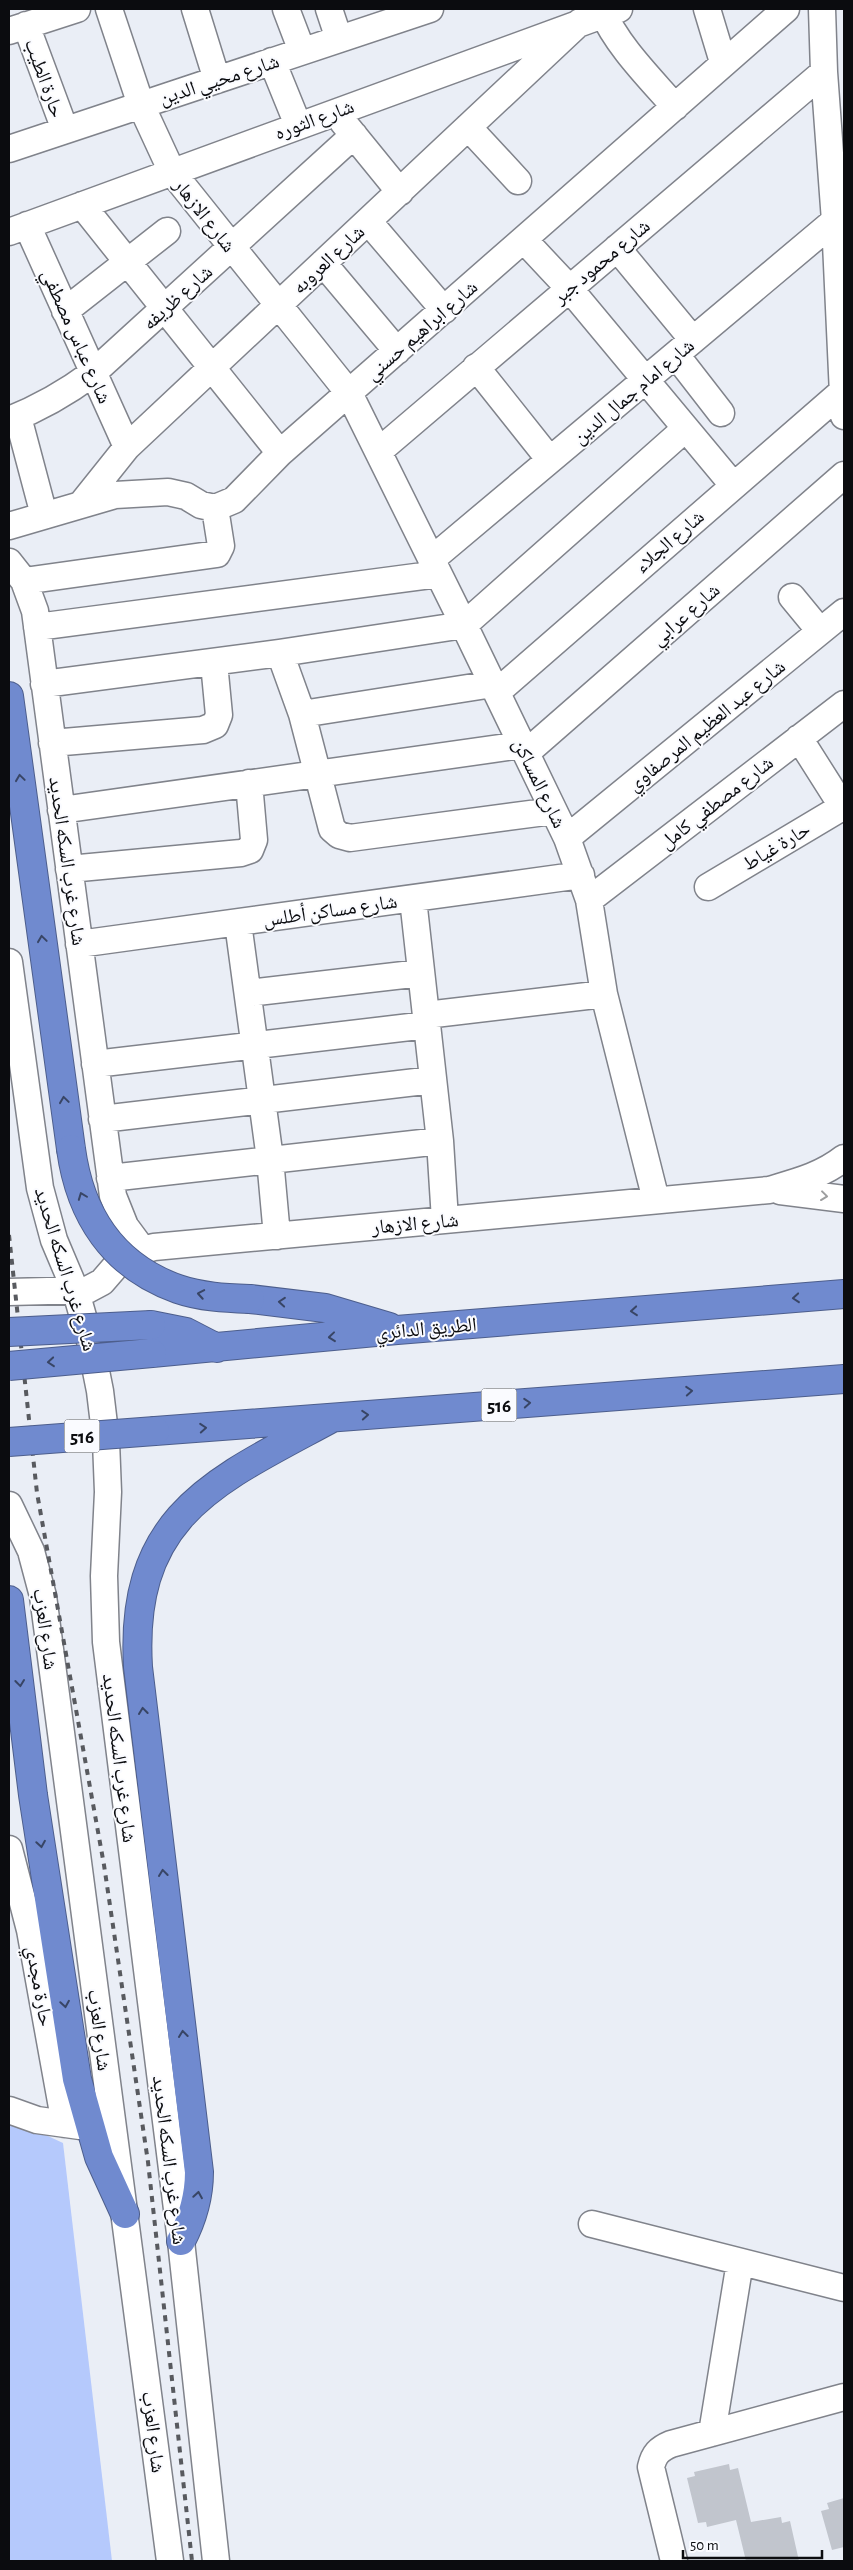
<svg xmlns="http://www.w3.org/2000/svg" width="853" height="2570" font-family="'Alegreya Sans','Noto Naskh Arabic',sans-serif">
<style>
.green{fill:#b5c9fc}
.building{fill:#c1c5cd}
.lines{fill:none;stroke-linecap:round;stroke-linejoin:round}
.minor-casing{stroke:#80838b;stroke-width:29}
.highway-casing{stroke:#4d5e8c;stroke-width:30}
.minor{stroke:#fff;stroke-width:26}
.highway{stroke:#708acf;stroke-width:28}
.rail{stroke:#585a5f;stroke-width:4;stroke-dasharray:6 6;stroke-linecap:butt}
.highway-bridge-casing{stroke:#4d5e8c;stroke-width:30;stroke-linecap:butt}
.highway-bridge{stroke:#708acf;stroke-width:28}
.oneway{stroke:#384565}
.oneway2{stroke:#9d9e9f}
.labels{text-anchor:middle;stroke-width:4;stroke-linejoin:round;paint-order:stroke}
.shield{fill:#fafbff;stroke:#535457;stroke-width:1}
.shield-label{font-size:19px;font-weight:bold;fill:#0b0c0f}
.street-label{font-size:20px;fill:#0b0c0f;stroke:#fafbff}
</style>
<rect width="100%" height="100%" fill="#eaeef6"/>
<path class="green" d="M 9,2118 L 63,2143 L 112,2561 L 9,2561 Z"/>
<path class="building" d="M 729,2464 L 730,2470 L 738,2468 L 751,2522 L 781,2517 L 782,2523 L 790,2521 L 799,2561 L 746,2561 L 736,2520 L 707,2527 L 706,2522 L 698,2523 L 687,2478 L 695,2476 L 694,2472 Z
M 844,2498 L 844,2547 L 832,2550 L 821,2511 L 829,2509 L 827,2503 Z"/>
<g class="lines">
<defs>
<path id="minor" d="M 109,9 L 141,105 L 172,172 L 349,393 L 464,625 L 567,838 L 589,900 L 604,994 L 656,1200
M 195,9 L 217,80
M 286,9 L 302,51
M 329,9 L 339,39
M 601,9 C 618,47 648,76 675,107
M 707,9 L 723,62
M 822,9 L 824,72 L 835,221 L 844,416
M 26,25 L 65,130
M 9,31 L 77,9
M 272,61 L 298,125
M 343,122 L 400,192
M 468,127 L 518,181
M 9,149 L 430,9
M 82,205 L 280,453
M 368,221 L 444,310
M 27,225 L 127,447
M 9,232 L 619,9
M 524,240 L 569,288 L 733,485
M 617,248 L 693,340
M 323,263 L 397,351
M 65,311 L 167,231
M 676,355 L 721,413
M 476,367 L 550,460
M 18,417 L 44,515
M 9,420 C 40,408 66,393 93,373 L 354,135
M 379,451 L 824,72
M 83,502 L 127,447 L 580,22
M 9,526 L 115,495 L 168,492 L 186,496 L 201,505 L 215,508 L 234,500 L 280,453 L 786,9
M 431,560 L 844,213
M 9,562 L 24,581 L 35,611 L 113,1196 L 125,1226 L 142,1249
M 24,581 L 217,554 L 221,546 L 215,508
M 792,597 L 820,631
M 37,627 L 438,574
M 280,653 L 302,714 L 332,829 L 339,835 L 350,838 L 553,811
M 44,684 L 280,653 L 464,625 L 685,429
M 497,692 L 843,391
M 302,714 L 493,684
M 799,738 L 844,809
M 52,743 L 203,730 L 215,725 L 219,715 L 214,663
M 526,753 L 844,475
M 61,810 L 522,745
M 567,838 L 844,612
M 69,869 L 241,853 L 250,850 L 254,840 L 249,783
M 708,887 L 844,806
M 413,899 L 440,1141 L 445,1220
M 589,900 L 844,704
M 238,923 L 270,1159 L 277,1236
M 79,944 L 581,875
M 9,962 L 40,1188 L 54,1240 L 76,1292 L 90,1341 L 100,1391 L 106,1441 L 108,1492 L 104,1576 L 106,1642 L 181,2241 L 216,2561
M 248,993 L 421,973
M 426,1015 L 604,994
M 95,1064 L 427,1025
M 102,1119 L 433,1080
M 110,1178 L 440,1141
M 780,1191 L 844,1199
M 9,1292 L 87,1290 L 102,1282 L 121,1260 L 130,1254 L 154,1247 L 769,1190 C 796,1182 821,1176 844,1158
M 9,1505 L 31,1551 L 43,1596 L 170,2561
M 9,1849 L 30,1930 L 65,2124
M 9,2110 L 37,2120 L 80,2126
M 592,2224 L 844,2288
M 712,2433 L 740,2262
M 674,2561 L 651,2467 C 654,2454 659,2449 671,2444 L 844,2397"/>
<path id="highway" d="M 9,696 L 71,1149
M 250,1299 L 325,1308 L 389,1327
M 151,1325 L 186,1332 L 217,1348
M 152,1353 L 397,1330 L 844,1294
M 155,1431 L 844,1379
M 9,1600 L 33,1795 L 77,2079 L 99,2157 L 125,2214
M 181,2241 C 193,2218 199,2197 199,2172 L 138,1667 C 129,1514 216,1481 332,1418"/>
</defs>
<use href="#minor" class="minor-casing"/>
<use href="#highway" class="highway-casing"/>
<use href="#minor" class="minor"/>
<use href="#highway" class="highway"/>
<path class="rail" d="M 9,1235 L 37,1493 L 104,1865 L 148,2162 L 192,2561"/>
<defs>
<path id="highway-bridge" d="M 71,1149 C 80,1215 113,1266 178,1289 C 201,1297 226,1298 250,1299
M 9,1332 L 151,1325
M 9,1366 L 152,1353
M 9,1442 L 155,1431"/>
</defs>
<use href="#highway-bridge" class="highway-bridge-casing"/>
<use href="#highway-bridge" class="highway-bridge"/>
</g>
<defs><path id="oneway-chevron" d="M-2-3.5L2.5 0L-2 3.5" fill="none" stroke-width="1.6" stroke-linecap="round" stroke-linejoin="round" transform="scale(1.25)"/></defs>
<g class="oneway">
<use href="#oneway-chevron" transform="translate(20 778) rotate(-98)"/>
<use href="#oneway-chevron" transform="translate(42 939) rotate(-98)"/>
<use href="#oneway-chevron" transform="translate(64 1100) rotate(-98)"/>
<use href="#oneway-chevron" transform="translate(82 1196) rotate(-111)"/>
<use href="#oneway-chevron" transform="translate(201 1294) rotate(-170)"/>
<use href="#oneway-chevron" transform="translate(796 1298) rotate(175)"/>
<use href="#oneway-chevron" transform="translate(282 1302) rotate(-175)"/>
<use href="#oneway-chevron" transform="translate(634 1311) rotate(175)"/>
<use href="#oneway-chevron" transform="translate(332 1337) rotate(174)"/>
<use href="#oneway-chevron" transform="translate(51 1362) rotate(175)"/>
<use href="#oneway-chevron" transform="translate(689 1391) rotate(-4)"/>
<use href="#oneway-chevron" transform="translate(527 1403) rotate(-4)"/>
<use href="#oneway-chevron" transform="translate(365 1415) rotate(-4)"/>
<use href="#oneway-chevron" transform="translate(203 1428) rotate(-4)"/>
<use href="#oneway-chevron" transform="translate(20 1683) rotate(83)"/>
<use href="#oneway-chevron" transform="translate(143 1711) rotate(-97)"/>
<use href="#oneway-chevron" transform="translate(41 1844) rotate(81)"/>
<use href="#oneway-chevron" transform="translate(163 1873) rotate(-97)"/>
<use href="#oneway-chevron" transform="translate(65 2004) rotate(81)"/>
<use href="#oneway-chevron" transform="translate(183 2034) rotate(-97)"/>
<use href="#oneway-chevron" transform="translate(198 2195) rotate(-81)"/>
</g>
<use class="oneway2" href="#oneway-chevron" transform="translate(824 1196) rotate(7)"/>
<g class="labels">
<g class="shield">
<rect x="481.5" y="1388.5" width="35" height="33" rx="4"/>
<rect x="64.5" y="1419.5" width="35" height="33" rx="4"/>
</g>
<g class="shield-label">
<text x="499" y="1412">516</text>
<text x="82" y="1443">516</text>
</g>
<g class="street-label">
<text transform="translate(45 78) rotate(70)" y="7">حارة الطيب</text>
<text transform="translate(219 79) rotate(-18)" y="7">شارع محيي الدين</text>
<text transform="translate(314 119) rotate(-20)" y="7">شارع الثوره</text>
<text transform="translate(205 215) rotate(52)" y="7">شارع الازهار</text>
<text transform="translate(328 259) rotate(-43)" y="7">شارع العروبه</text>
<text transform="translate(601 261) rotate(-40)" y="7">شارع محمود جبر</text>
<text transform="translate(177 297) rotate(-42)" y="7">شارع ظريفه</text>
<text transform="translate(421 330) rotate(-41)" y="7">شارع ابراهيم حسني</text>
<text transform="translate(77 336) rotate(66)" y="7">شارع عباس مصطفي</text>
<text transform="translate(633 391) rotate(-40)" y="7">شارع امام جمال الدين</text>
<text transform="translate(669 541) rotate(-41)" y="7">شارع الجلاء</text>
<text transform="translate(685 614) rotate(-41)" y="7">شارع عرابي</text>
<text transform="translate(706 725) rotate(-39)" y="7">شارع عبد العظيم المرصفاوي</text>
<text transform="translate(540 783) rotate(64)" y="7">شارع المساكن</text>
<text transform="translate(716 802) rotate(-38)" y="7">شارع مصطفي كامل</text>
<text transform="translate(776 846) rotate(-31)" y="7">حارة غياط</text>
<text transform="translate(68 861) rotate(82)" y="7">شارع غرب السكه الحديد</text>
<text transform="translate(330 910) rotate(-8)" y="7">شارع مساكن أطلس</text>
<text transform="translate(415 1223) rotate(-5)" y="7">شارع الازهار</text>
<text transform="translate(66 1269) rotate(73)" y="7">شارع غرب السكه الحديد</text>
<text transform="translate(426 1328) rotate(-5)" y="7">الطريق الدائري</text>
<text transform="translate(46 1629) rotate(82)" y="7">شارع العزب</text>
<text transform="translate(120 1758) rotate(83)" y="7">شارع غرب السكه الحديد</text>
<text transform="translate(40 1986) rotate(80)" y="7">حارة مجدي</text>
<text transform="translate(100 2030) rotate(83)" y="7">شارع العزب</text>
<text transform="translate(170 2160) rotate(83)" y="7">شارع غرب السكه الحديد</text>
<text transform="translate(154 2432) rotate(83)" y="7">شارع العزب</text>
</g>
</g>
<rect width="853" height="2570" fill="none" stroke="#0b0c0f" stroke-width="20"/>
<path d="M683 2550v8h139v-8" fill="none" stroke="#0b0c0f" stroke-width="2.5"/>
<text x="690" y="2550" font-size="15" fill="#0b0c0f" stroke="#fafbff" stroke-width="4" paint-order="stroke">50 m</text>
</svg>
